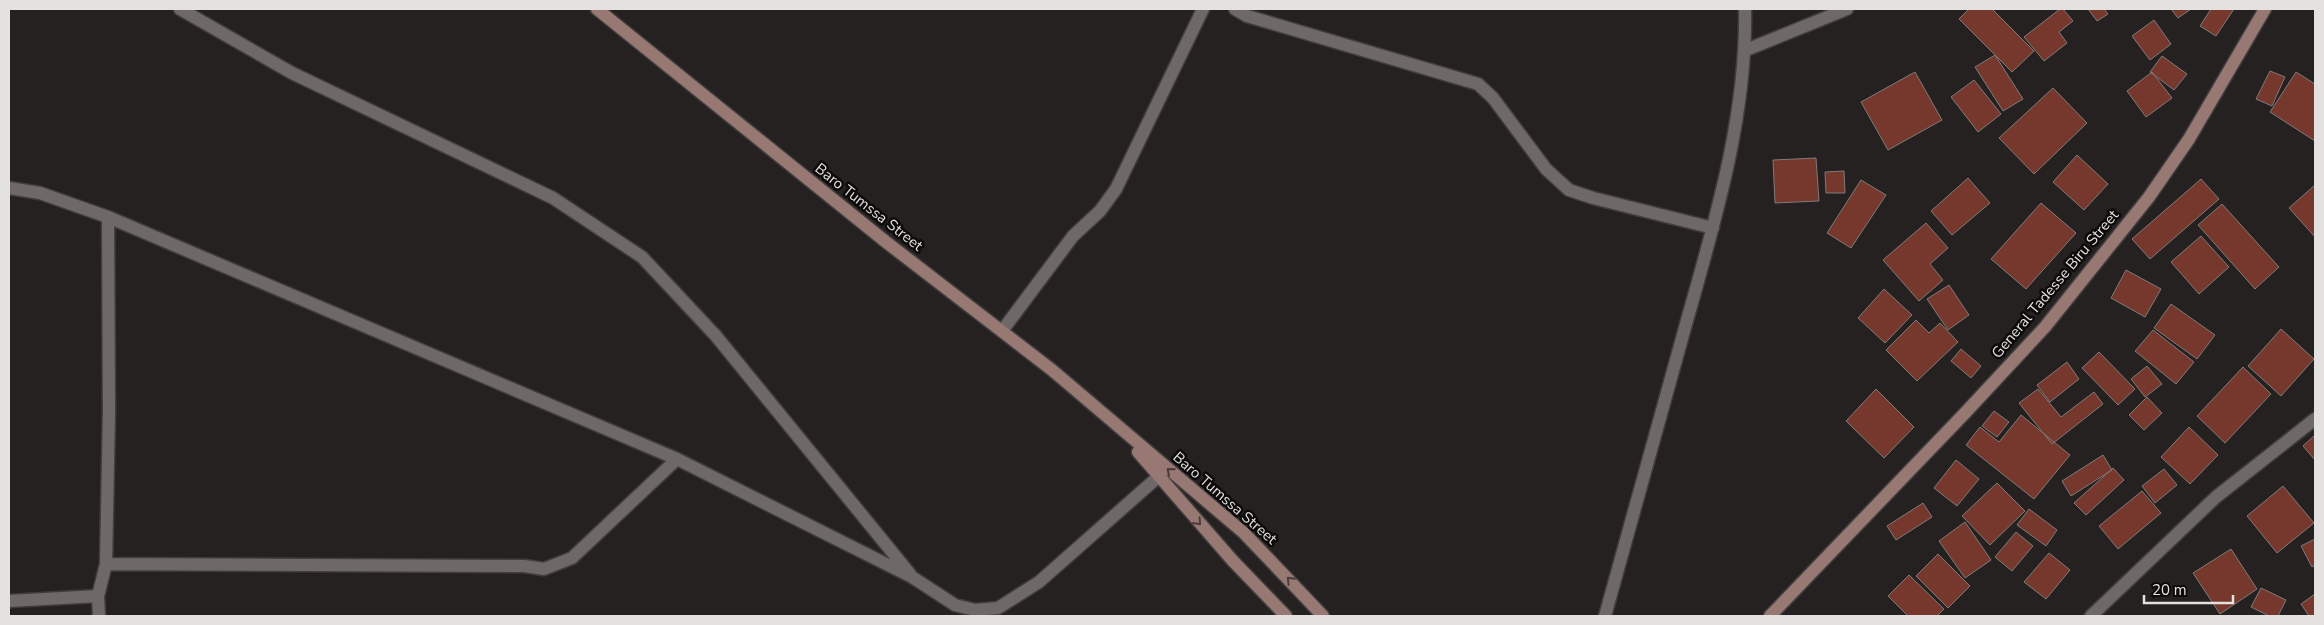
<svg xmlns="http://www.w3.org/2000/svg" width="2324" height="625" font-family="'Nunito Sans',sans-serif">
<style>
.building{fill:#76372c;stroke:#807b7a}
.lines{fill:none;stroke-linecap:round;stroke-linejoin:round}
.street-casing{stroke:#413e3e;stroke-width:15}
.secondary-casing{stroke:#413e3e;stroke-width:15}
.street{stroke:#6e6968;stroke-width:12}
.secondary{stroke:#977872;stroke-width:12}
.oneway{stroke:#4b3c39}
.labels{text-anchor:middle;stroke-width:5;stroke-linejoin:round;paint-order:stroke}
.street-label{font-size:15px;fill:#e4e2e1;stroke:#0c0b0a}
</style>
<rect width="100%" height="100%" fill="#252120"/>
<path class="building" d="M 1969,9 L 1992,9 L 2034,51 L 2012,72 L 1959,19 Z
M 2060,9 L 2063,9 L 2073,21 L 2059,32 L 2067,43 L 2044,61 L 2024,37 Z
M 2088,9 L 2104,9 L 2108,14 L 2097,21 Z
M 2171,9 L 2191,9 L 2178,18 Z
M 2211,9 L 2234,9 L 2216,36 L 2200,26 Z
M 2154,20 L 2171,44 L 2150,60 L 2132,36 Z
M 1995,55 L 2023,99 L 2003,111 L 1975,67 Z
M 2162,56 L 2187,74 L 2174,90 L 2150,72 Z
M 2270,71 L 2285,77 L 2272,106 L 2256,99 Z
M 1915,72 L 1942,120 L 1888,150 L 1861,102 Z
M 2152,72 L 2172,98 L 2146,117 L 2127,91 Z
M 2296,72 L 2315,84 L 2315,141 L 2270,112 Z
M 1974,80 L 2001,114 L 1978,132 L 1951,97 Z
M 2053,88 L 2087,123 L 2034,174 L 1999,138 Z
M 2077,155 L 2108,184 L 2084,210 L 2053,182 Z
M 1816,158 L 1819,201 L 1775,203 L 1773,160 Z
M 1844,171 L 1845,193 L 1826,193 L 1825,172 Z
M 1968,178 L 1990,203 L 1952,235 L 1931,211 Z
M 2201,179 L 2219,199 L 2150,259 L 2132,239 Z
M 1861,180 L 1886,195 L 1851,248 L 1827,233 Z
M 2315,185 L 2315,237 L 2289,208 Z
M 2041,203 L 2076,233 L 2026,289 L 1991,259 Z
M 2222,204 L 2279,267 L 2255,289 L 2198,225 Z
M 1926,223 L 1948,248 L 1930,264 L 1943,280 L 1919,301 L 1883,260 Z
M 2201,236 L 2229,267 L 2199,294 L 2171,262 Z
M 2126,270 L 2161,289 L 2145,317 L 2111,298 Z
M 1949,285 L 1969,315 L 1948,330 L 1927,299 Z
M 1884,289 L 1912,315 L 1885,343 L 1858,318 Z
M 2171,304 L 2215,335 L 2197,359 L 2154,328 Z
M 1916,320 L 1929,333 L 1940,323 L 1958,342 L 1917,381 L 1886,350 Z
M 2281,329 L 2314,359 L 2281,396 L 2248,366 Z
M 2153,330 L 2194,362 L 2176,384 L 2135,351 Z
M 1961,349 L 1981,366 L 1971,378 L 1951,361 Z
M 2099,352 L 2135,389 L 2118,405 L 2082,368 Z
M 2067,362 L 2079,379 L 2050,402 L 2037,385 Z
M 2147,366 L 2162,384 L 2145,397 L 2131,379 Z
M 2243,367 L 2271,394 L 2225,443 L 2197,416 Z
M 1876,389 L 1914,427 L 1884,458 L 1846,421 Z
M 2038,389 L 2061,417 L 2094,392 L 2103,404 L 2052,444 L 2019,403 Z
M 2147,397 L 2162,413 L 2144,430 L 2129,415 Z
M 1994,411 L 2009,422 L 1997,437 L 1982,426 Z
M 2021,415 L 2070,455 L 2034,499 L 1966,445 L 1980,427 L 1999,442 Z
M 2189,427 L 2218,455 L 2190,484 L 2161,457 Z
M 2315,435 L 2315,460 L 2303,446 Z
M 2103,455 L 2112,470 L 2071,496 L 2062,481 Z
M 1956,460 L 1979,479 L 1957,506 L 1934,488 Z
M 2113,468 L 2124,480 L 2086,515 L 2074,503 Z
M 2164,469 L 2177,485 L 2155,503 L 2142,486 Z
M 1997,483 L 2025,511 L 1990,545 L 1962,516 Z
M 2283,486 L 2314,523 L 2277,553 L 2247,516 Z
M 2142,491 L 2161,513 L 2118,549 L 2099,526 Z
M 1923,503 L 1932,517 L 1896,540 L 1887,526 Z
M 2029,509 L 2057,530 L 2046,546 L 2017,525 Z
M 1965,522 L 1991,560 L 1965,578 L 1939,541 Z
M 2016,532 L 2033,546 L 2012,571 L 1995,557 Z
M 2315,539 L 2315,565 L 2312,567 L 2301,546 Z
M 2231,549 L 2257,589 L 2220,614 L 2193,573 Z
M 2049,553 L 2070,570 L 2046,599 L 2024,582 Z
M 1938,554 L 1970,586 L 1948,608 L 1916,576 Z
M 1909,575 L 1944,609 L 1937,616 L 1908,616 L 1888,596 Z
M 2261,588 L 2286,600 L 2278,616 L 2269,616 L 2251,607 Z
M 2315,594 L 2315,616 L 2309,616 L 2301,604 Z"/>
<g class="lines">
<defs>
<path id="street" d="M 180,9 L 292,73 L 553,198 L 642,257 L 716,336 L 910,574
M 1235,9 L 1247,16 L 1478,84 L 1493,98 L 1546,169 L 1569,190 L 1593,198 L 1713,228
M 1746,50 L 1847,9
M 9,188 L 40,193 L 108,217 L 677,459 L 912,577 L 955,605 L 975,610 L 998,608 L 1039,582 L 1158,477
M 1002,331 L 1073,236 L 1100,211 L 1116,189 L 1203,9
M 106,564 L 524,566 L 544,569 L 572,558 L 677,459
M 9,601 L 98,596
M 99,616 L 98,596 L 106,564 L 109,411 L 108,217
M 1605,616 C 1632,519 1659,421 1686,324 C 1715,221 1747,116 1745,9
M 2091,616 L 2216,497 L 2315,419"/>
<path id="secondary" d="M 597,9 L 886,242 L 1052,370 L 1244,533 L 1323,616
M 1138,452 L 1233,561 L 1286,616
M 1770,616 L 1965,413 L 2045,327 L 2149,197 L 2189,139 L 2265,9"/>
</defs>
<use href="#street" class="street-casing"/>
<use href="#secondary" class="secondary-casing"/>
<use href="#street" class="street"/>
<use href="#secondary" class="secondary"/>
</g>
<defs><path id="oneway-chevron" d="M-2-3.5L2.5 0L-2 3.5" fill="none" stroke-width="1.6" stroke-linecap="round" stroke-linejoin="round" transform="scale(1.25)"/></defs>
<g class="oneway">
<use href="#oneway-chevron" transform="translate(1170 471) rotate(-140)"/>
<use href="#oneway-chevron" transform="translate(1198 522) rotate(48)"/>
<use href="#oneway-chevron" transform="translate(1290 580) rotate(-134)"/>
</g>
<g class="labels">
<g class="street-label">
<text transform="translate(869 207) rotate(38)" y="5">Baro Tumssa Street</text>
<text transform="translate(2055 284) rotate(-50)" y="5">General Tadesse Biru Street</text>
<text transform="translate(1225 498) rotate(41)" y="5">Baro Tumssa Street</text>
</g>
</g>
<rect width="2324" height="625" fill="none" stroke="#e4e2e1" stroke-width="20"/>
<path d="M2144 595v8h89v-8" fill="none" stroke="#e4e2e1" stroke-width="2.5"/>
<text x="2152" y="595" font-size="15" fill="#e4e2e1" stroke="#0c0b0a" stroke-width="4" paint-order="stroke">20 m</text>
</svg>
